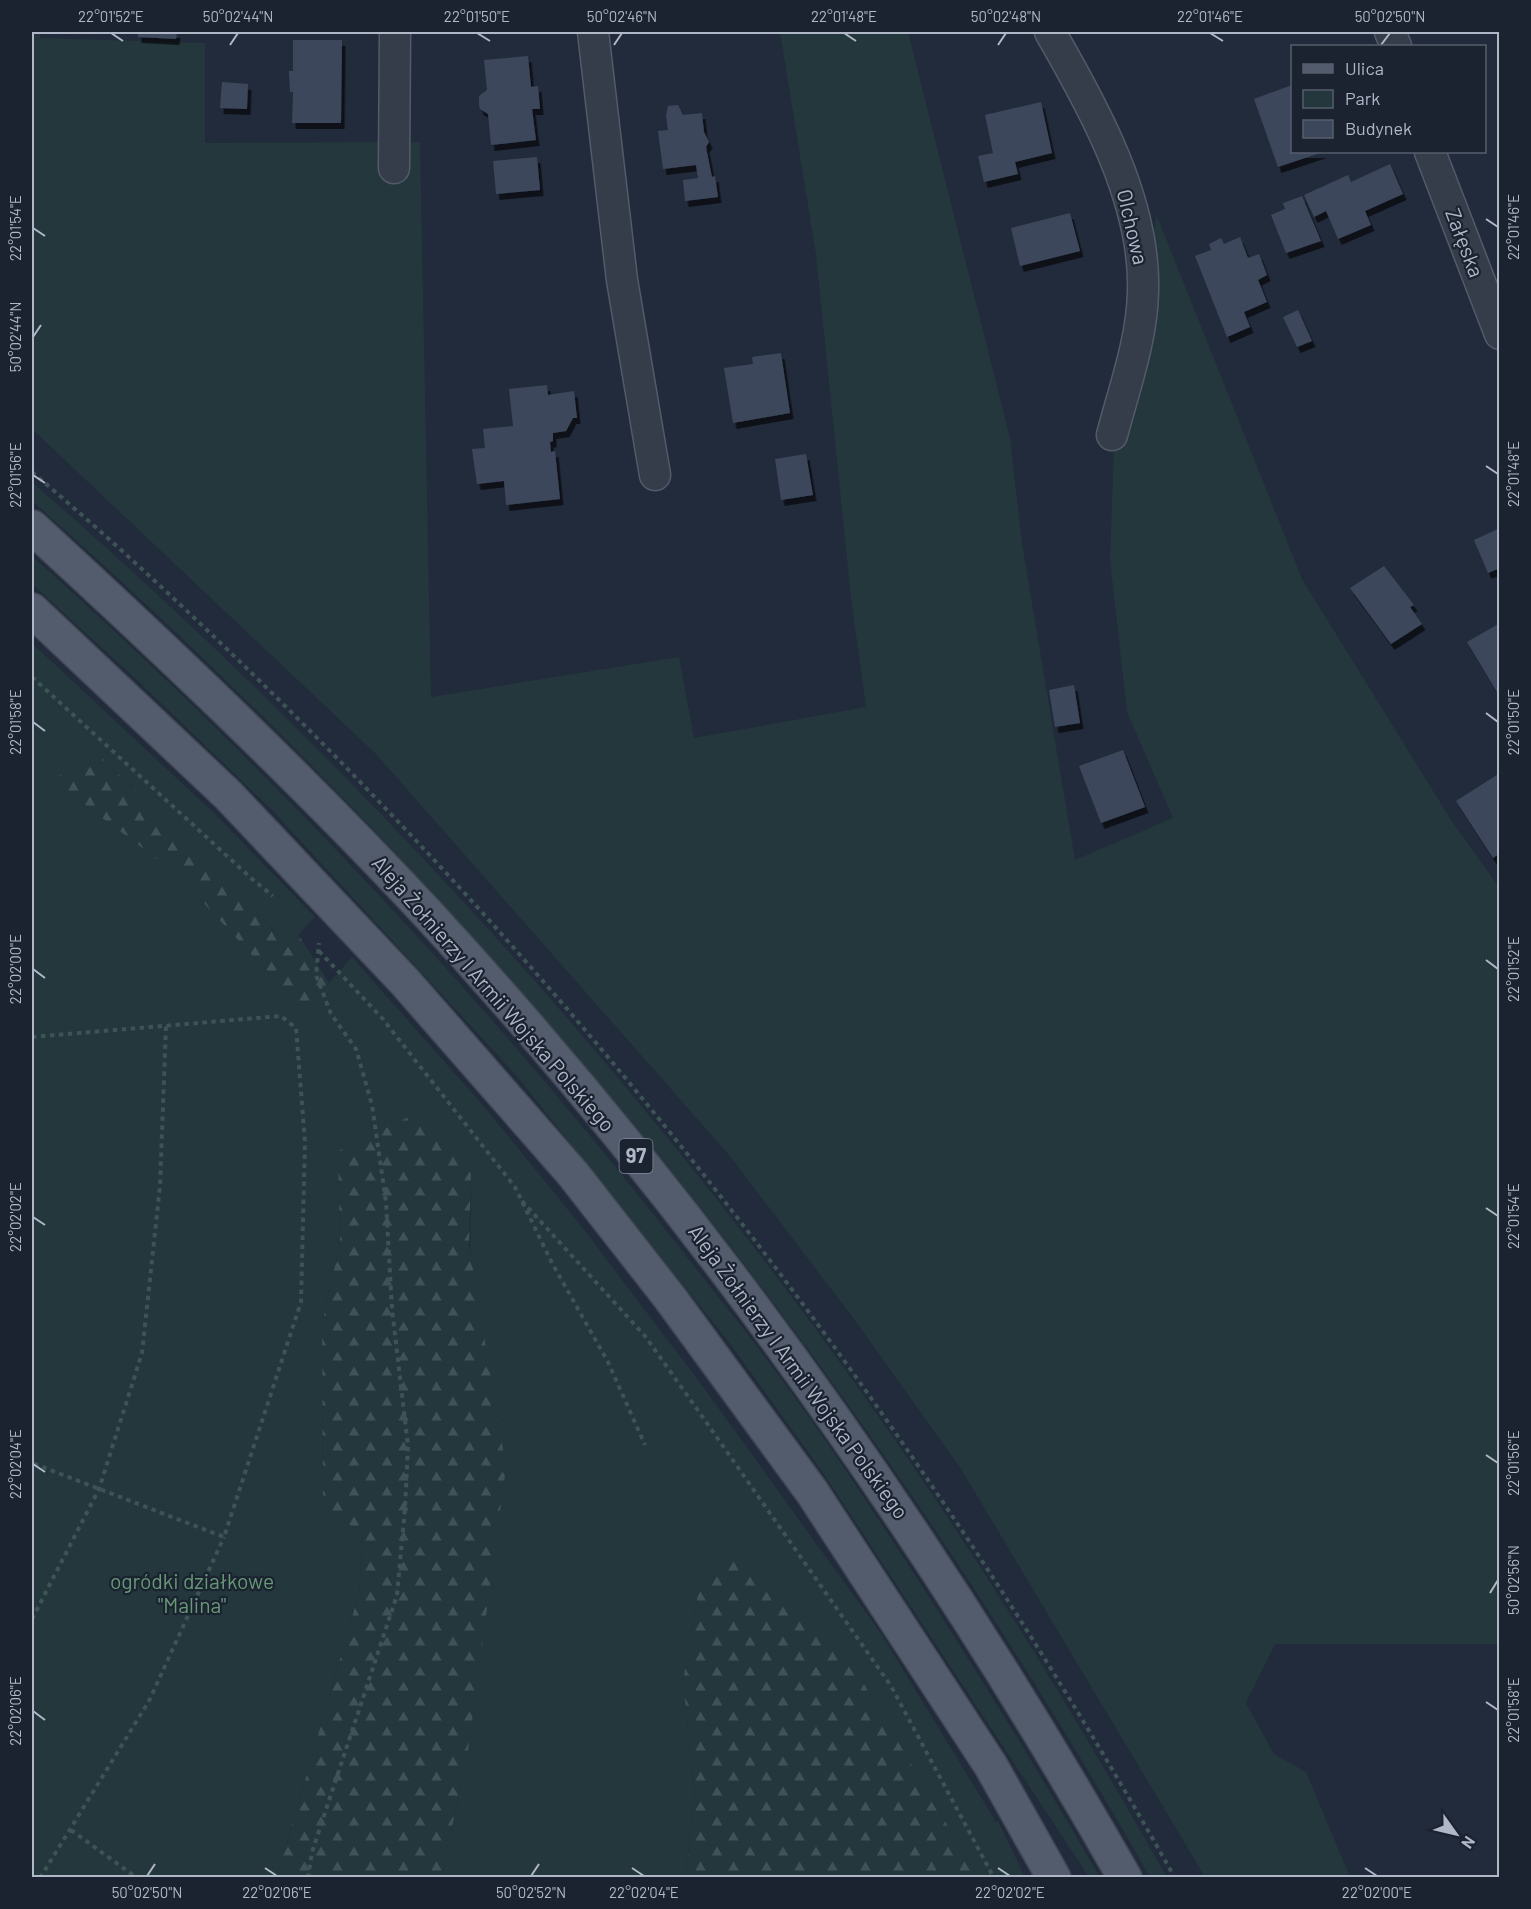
<svg xmlns="http://www.w3.org/2000/svg" width="1531" height="1909" font-family="Barlow,sans-serif">
<style>
.green{fill:#23373c}
.forest{fill:url(#forest-firs)}
.building{fill:#3d475b;filter:url(#shadow)}
.lines{fill:none;stroke-linecap:round;stroke-linejoin:round}
.minor-casing{stroke:#535a69;stroke-width:33}
.primary-casing{stroke:#3f4654;stroke-width:36}
.path{stroke:#3e5356;stroke-width:4;stroke-dasharray:4.5 4.5;stroke-linecap:butt}
.minor{stroke:#353d4b;stroke-width:30}
.primary{stroke:#535c6c;stroke-width:33}
.ticks{fill:none;stroke:#b0b7c7;stroke-width:2}
.labels{text-anchor:middle;stroke-width:4.5;stroke-linejoin:round;paint-order:stroke}
.shield{fill:#1b2230;stroke:#838a9a;stroke-width:1.5}
.shield-label{font-size:20px;font-weight:bold;fill:#b0b7c7}
.street-label{font-size:21px;fill:#b0b7c7;stroke:#1b2230}
.park-label{font-size:21px;fill:#679976;stroke:#1b2230}
.neatline{fill:none;stroke:#b0b7c7;stroke-width:2}
.ticks-label{font-size:15px;text-anchor:middle;fill:#b0b7c7}
</style>
<defs>
<pattern id="forest-firs" width="22" height="20" patternUnits="userSpaceOnUse" patternTransform="scale(1.5)"><rect width="22" height="20" fill="#23373c"/><path d="M5 1l3.5 6h-7zM16 11l3.5 6h-7z" fill="#405257"/></pattern>
<filter id="shadow"><feDropShadow dx="3.5" dy="6" stdDeviation="0" flood-color="#0009"/></filter>
</defs>
<rect width="100%" height="100%" fill="#222b3b"/>
<path class="green" d="M 32,32 L 40,32 L 40,38 L 205,43 L 205,143 L 420,142 L 431,697 L 679,657 L 694,738 L 866,707 L 851,598 L 816,255 L 780,32 L 908,32 L 1010,438 L 1022,543 L 1075,860 L 1173,818 L 1127,712 L 1110,560 L 1114,444 L 1148,308 L 1156,214 L 1302,579 L 1453,823 L 1499,887 L 1499,1644 L 1275,1644 L 1246,1703 L 1274,1754 L 1306,1772 L 1350,1877 L 1205,1877 L 961,1469 L 857,1323 L 729,1155 L 376,754 L 32,429 Z
M 32,482 C 407,808 743,1191 1009,1612 C 1064,1699 1116,1788 1167,1877 L 1150,1877 C 854,1357 481,897 32,501 Z
M 32,556 C 266,765 483,995 676,1243 C 731,1313 787,1383 836,1456 C 929,1593 1017,1734 1100,1877 L 1089,1877 L 821,1470 L 731,1345 L 515,1074 L 273,811 L 137,680 L 32,584 Z
M 32,643 L 215,814 L 315,917 L 288,946 L 214,866 L 103,759 L 50,779 L 176,873 L 301,1007 L 329,983 L 352,957 L 488,1111 L 582,1227 L 704,1388 L 880,1632 L 996,1822 L 998,1821 L 1025,1877 L 978,1877 L 942,1816 L 768,1584 L 735,1546 L 698,1593 L 683,1682 L 695,1793 L 686,1877 L 441,1877 L 467,1758 L 471,1173 L 338,1151 L 340,1243 L 322,1324 L 323,1502 L 363,1536 L 359,1593 L 277,1877 L 32,1877 Z"/>
<path class="forest" d="M 103,759 L 214,866 L 287,945 L 298,934 L 329,983 L 301,1008 L 176,873 L 50,779 Z
M 415,1114 L 471,1173 L 469,1246 L 506,1467 L 467,1758 L 441,1877 L 277,1877 L 359,1593 L 363,1536 L 323,1502 L 322,1324 L 340,1243 L 338,1151 Z
M 735,1546 L 768,1584 L 845,1652 L 978,1877 L 686,1877 L 695,1793 L 683,1682 L 698,1593 Z"/>
<path class="building" d="M 138,32 L 177,32 L 176,39 L 138,37 Z
M 293,40 L 342,40 L 341,123 L 292,123 L 293,92 L 290,92 L 289,71 L 293,71 Z
M 528,56 L 531,87 L 538,86 L 540,109 L 532,109 L 536,140 L 491,145 L 488,114 L 480,109 L 479,105 L 479,96 L 487,90 L 484,60 Z
M 222,82 L 248,84 L 247,109 L 220,108 Z
M 1292,85 L 1292,152 L 1323,152 L 1278,167 L 1254,99 Z
M 1041,102 L 1052,153 L 1015,162 L 1018,174 L 984,182 L 978,156 L 993,153 L 985,115 Z
M 678,105 L 683,115 L 702,113 L 704,132 L 709,142 L 706,147 L 712,177 L 715,176 L 718,197 L 685,201 L 683,180 L 698,178 L 696,165 L 663,169 L 658,131 L 668,130 L 666,115 L 668,106 Z
M 537,157 L 540,190 L 496,194 L 493,161 Z
M 1390,164 L 1403,194 L 1365,211 L 1371,225 L 1338,239 L 1326,211 L 1314,217 L 1304,195 L 1348,175 L 1351,182 Z
M 1302,196 L 1321,241 L 1286,253 L 1271,215 L 1285,209 L 1283,203 Z
M 1070,213 L 1080,251 L 1020,266 L 1011,228 Z
M 1240,237 L 1248,258 L 1259,254 L 1267,275 L 1258,280 L 1267,302 L 1244,312 L 1250,327 L 1227,337 L 1195,256 L 1211,250 L 1209,244 L 1221,238 L 1224,244 Z
M 1298,310 L 1312,341 L 1297,347 L 1283,317 Z
M 781,353 L 790,413 L 733,423 L 724,368 L 753,364 L 752,357 Z
M 547,385 L 548,395 L 574,391 L 577,418 L 573,418 L 566,431 L 553,433 L 553,441 L 550,442 L 551,452 L 555,451 L 560,499 L 506,505 L 504,481 L 477,484 L 472,449 L 485,448 L 483,429 L 513,426 L 509,389 Z
M 806,454 L 813,495 L 781,500 L 775,459 Z
M 1500,528 L 1500,568 L 1488,573 L 1474,540 Z
M 1384,566 L 1414,605 L 1410,607 L 1422,624 L 1391,644 L 1350,588 Z
M 1500,623 L 1500,697 L 1467,642 Z
M 1074,685 L 1080,723 L 1055,727 L 1049,690 Z
M 1123,750 L 1145,807 L 1101,823 L 1079,766 Z
M 1500,773 L 1500,853 L 1493,858 L 1456,801 Z"/>
<g class="lines">
<defs>
<path id="minor" d="M 593,32 L 622,280 L 655,475
M 1050,32 C 1094,108 1146,202 1143,292 C 1142,340 1124,389 1112,435
M 1390,32 L 1396,46
M 1430,152 L 1500,334
M 394,168 L 395,32"/>
<path id="primary" d="M 32,527 C 168,652 301,778 427,913 C 697,1206 928,1532 1125,1878
M 32,610 L 228,795 L 405,982 L 573,1174 L 670,1298 L 812,1492 L 991,1766 L 1054,1878"/>
</defs>
<use href="#minor" class="minor-casing"/>
<use href="#primary" class="primary-casing"/>
<path class="path" d="M 32,472 C 136,560 236,656 332,753 C 662,1089 944,1468 1175,1878
M 32,677 L 251,878 L 273,896
M 319,951 L 382,1018 L 515,1187 L 552,1263 L 608,1362 L 645,1445
M 32,1037 L 281,1016 L 296,1028 L 305,1142 L 301,1302 L 224,1537 L 32,1463
M 522,1201 L 645,1336 L 704,1419 L 891,1686 L 994,1878
M 32,1619 L 99,1489 L 142,1353 L 160,1186 L 166,1026
M 71,1830 L 137,1878
M 40,1878 L 149,1701 L 224,1537
M 308,1878 L 312,1852 L 397,1595 L 405,1508 L 408,1446 L 392,1309 L 386,1202 L 372,1105 L 356,1049 L 331,1014 L 316,975 L 319,943"/>
<use href="#minor" class="minor"/>
<use href="#primary" class="primary"/>
</g>
<path class="ticks" d="M 111,33 L 123,41M 477,33 L 490,41M 844,33 L 856,41M 1210,33 L 1223,41M 230,45 L 238,33M 614,45 L 622,33M 998,45 L 1006,33M 1381,45 L 1390,33M 1486,219 L 1498,227M 33,228 L 45,236M 33,337 L 41,325M 1486,466 L 1498,474M 33,475 L 45,483M 1486,713 L 1498,722M 33,722 L 45,731M 1486,960 L 1498,969M 33,969 L 45,978M 1486,1208 L 1498,1216M 33,1217 L 45,1225M 1486,1455 L 1498,1463M 33,1464 L 45,1472M 1490,1593 L 1498,1580M 1486,1702 L 1498,1710M 33,1711 L 45,1720M 265,1868 L 277,1876M 632,1868 L 644,1876M 998,1868 L 1010,1876M 1365,1868 L 1377,1876M 147,1876 L 155,1864M 531,1876 L 539,1864"/>
<g class="labels">
<rect class="shield" x="619.5" y="1139" width="33" height="34" rx="4.5"/>
<g class="shield-label">
<text x="636" y="1163">97</text>
</g>
<g class="street-label">
<text transform="translate(1132 227) rotate(77)" y="7">Olchowa</text>
<text transform="translate(1464 243) rotate(69)" y="7">Załęska</text>
<text transform="translate(493 994) rotate(49)" y="7">Aleja Żołnierzy I Armii Wojska Polskiego</text>
<text transform="translate(798 1372) rotate(54)" y="7">Aleja Żołnierzy I Armii Wojska Polskiego</text>
</g>
<g class="park-label">
<text x="192" y="1589">ogródki działkowe<tspan x="192" dy="24">"Malina"</tspan></text>
</g>
</g>
<rect width="1531" height="1909" fill="none" stroke="#1b2230" stroke-width="66"/>
<rect x="1291" y="45" width="195" height="108" fill="#1b2230" stroke="#575e6c" stroke-width="1.5"/>
<rect x="1303" y="64" width="30" height="9" fill="#535c6c" stroke="#575e6c" stroke-width="1.5"/>
<text x="1345" y="75" font-size="18" fill="#b0b7c7">Ulica</text>
<rect x="1303" y="90" width="30" height="18" fill="#23373c" stroke="#575e6c" stroke-width="1.5"/>
<text x="1345" y="105" font-size="18" fill="#b0b7c7">Park</text>
<rect x="1303" y="120" width="30" height="18" fill="#3d475b" stroke="#575e6c" stroke-width="1.5"/>
<text x="1345" y="135" font-size="18" fill="#b0b7c7">Budynek</text>
<g transform="translate(1456 1834) rotate(124)" stroke="#1b2230" stroke-width="4.5" paint-order="stroke">
<path d="M0-4.5L10 22L0 15L-10 22Z" fill="#b0b7c7"/>
<text y="-9" font-size="16" font-weight="bold" text-anchor="middle" fill="#b0b7c7">N</text>
</g>
<rect x="33" y="33" width="1465" height="1843" class="neatline"/>
<g class="ticks-label">
<text x="111" y="22">22°01'52"E</text>
<text x="238" y="22">50°02'44"N</text>
<text x="477" y="22">22°01'50"E</text>
<text x="622" y="22">50°02'46"N</text>
<text x="844" y="22">22°01'48"E</text>
<text x="1006" y="22">50°02'48"N</text>
<text x="1210" y="22">22°01'46"E</text>
<text x="1390" y="22">50°02'50"N</text>
<text transform="translate(1514 227) rotate(-90)" y="5">22°01'46"E</text>
<text transform="translate(16 228) rotate(-90)" y="5">22°01'54"E</text>
<text transform="translate(16 337) rotate(-90)" y="5">50°02'44"N</text>
<text transform="translate(1514 474) rotate(-90)" y="5">22°01'48"E</text>
<text transform="translate(16 475) rotate(-90)" y="5">22°01'56"E</text>
<text transform="translate(1514 722) rotate(-90)" y="5">22°01'50"E</text>
<text transform="translate(16 722) rotate(-90)" y="5">22°01'58"E</text>
<text transform="translate(1514 969) rotate(-90)" y="5">22°01'52"E</text>
<text transform="translate(16 969) rotate(-90)" y="5">22°02'00"E</text>
<text transform="translate(1514 1216) rotate(-90)" y="5">22°01'54"E</text>
<text transform="translate(16 1217) rotate(-90)" y="5">22°02'02"E</text>
<text transform="translate(1514 1463) rotate(-90)" y="5">22°01'56"E</text>
<text transform="translate(16 1464) rotate(-90)" y="5">22°02'04"E</text>
<text transform="translate(1514 1580) rotate(-90)" y="5">50°02'56"N</text>
<text transform="translate(1514 1710) rotate(-90)" y="5">22°01'58"E</text>
<text transform="translate(16 1711) rotate(-90)" y="5">22°02'06"E</text>
<text x="147" y="1898">50°02'50"N</text>
<text x="277" y="1898">22°02'06"E</text>
<text x="531" y="1898">50°02'52"N</text>
<text x="644" y="1898">22°02'04"E</text>
<text x="1010" y="1898">22°02'02"E</text>
<text x="1377" y="1898">22°02'00"E</text>
</g>
</svg>
